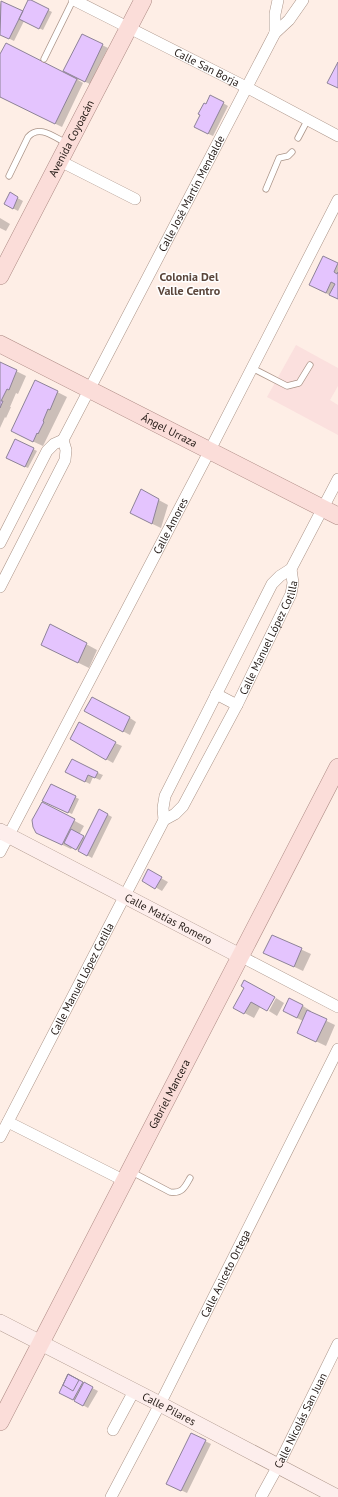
<svg xmlns="http://www.w3.org/2000/svg" width="338" height="1497" font-family="'PT Sans',sans-serif">
<style>
.medical{fill:#fbe0de}
.shadow{fill:#0003}
.building{fill:#e4c4fe;stroke:#8e8398}
.lines{fill:none;stroke-linecap:round;stroke-linejoin:round}
.lane-casing{stroke:#ab9488;stroke-width:7}
.street-casing{stroke:#ab9488;stroke-width:12}
.secondary-casing{stroke:#ab9488;stroke-width:16}
.primary-casing{stroke:#ad8a84;stroke-width:18}
.lane{stroke:#fff;stroke-width:5.5}
.street{stroke:#fff;stroke-width:11}
.secondary{stroke:#fdeeec;stroke-width:15}
.primary{stroke:#fbddd9;stroke-width:17}
.labels{text-anchor:middle;stroke-width:3;stroke-linejoin:round;paint-order:stroke}
.street-label{font-size:11px;fill:#231a16;stroke:#fff}
.neighbourhood-label{font-size:12px;font-weight:bold;fill:#5a453a;stroke:#fff}
</style>
<rect width="100%" height="100%" fill="#feeee6"/>
<path class="medical" d="M 296,345 L 338,368 L 338,386 L 330,400 L 338,405 L 338,435 L 267,397 Z"/>
<path class="shadow" d="M 29,0 L 52,12 L 43,30 L 24,21 L 14,41 L 0,34 L 0,5 L 1,2 L 22,12 Z
M 82,35 L 108,48 L 90,84 L 79,79 L 78,80 L 83,83 L 62,127 L 0,97 L 0,56 L 63,73 Z
M 223,103 L 228,106 L 213,136 L 200,130 Z
M 10,194 L 23,201 L 18,211 L 5,204 Z
M 0,218 L 10,224 L 6,231 L 0,228 Z
M 323,257 L 338,265 L 338,299 L 319,290 Z
M 0,363 L 26,376 L 18,394 L 16,393 L 10,407 L 11,407 L 6,418 L 5,417 L 0,428 Z
M 36,381 L 67,397 L 43,446 L 21,436 Z
M 33,449 L 37,451 L 28,468 L 10,460 Z
M 142,491 L 168,505 L 161,528 L 140,518 Z
M 86,644 L 97,650 L 89,668 L 42,645 Z
M 85,711 L 130,718 L 136,722 L 130,735 Z
M 71,739 L 115,743 L 122,746 L 113,763 Z
M 98,773 L 103,775 L 100,780 L 93,777 L 90,784 L 72,775 Z
M 51,785 L 79,799 L 72,814 L 47,803 Z
M 42,803 L 84,826 L 79,835 L 85,838 L 99,810 L 112,817 L 92,858 L 73,847 L 71,849 L 44,836 Z
M 148,871 L 168,882 L 162,891 L 143,880 Z
M 272,936 L 311,954 L 303,971 L 265,953 Z
M 246,987 L 260,1007 L 254,1018 L 235,1008 Z
M 276,998 L 284,1003 L 277,1016 L 269,1011 Z
M 303,1006 L 311,1011 L 310,1013 L 335,1025 L 326,1046 L 307,1037 L 303,1021 L 293,1016 Z
M 69,1376 L 98,1391 L 88,1408 L 60,1392 Z
M 191,1434 L 211,1444 L 187,1493 L 172,1486 Z"/>
<path class="building" d="M 28,0 L 31,0 L 49,9 L 39,29 L 19,19 Z
M 1,1 L 23,11 L 9,39 L 0,35 Z
M 82,34 L 103,44 L 85,82 L 63,71 Z
M 6,43 L 77,79 L 55,124 L 0,97 L 0,54 Z
M 338,62 L 338,88 L 327,83 Z
M 210,95 L 224,102 L 208,134 L 194,127 L 200,115 L 198,114 L 204,103 L 206,104 Z
M 10,192 L 18,197 L 13,209 L 4,204 Z
M 323,256 L 338,263 L 334,272 L 337,274 L 338,272 L 338,299 L 329,295 L 335,284 L 331,282 L 326,293 L 309,285 Z
M 0,362 L 17,370 L 9,390 L 7,389 L 1,401 L 3,401 L 0,408 Z
M 35,380 L 58,391 L 50,410 L 48,409 L 43,421 L 44,422 L 38,434 L 37,433 L 33,442 L 11,431 Z
M 15,439 L 34,448 L 25,467 L 6,458 Z
M 141,489 L 159,499 L 152,524 L 130,513 Z
M 50,624 L 87,643 L 78,663 L 41,645 Z
M 92,697 L 130,717 L 123,732 L 84,711 Z
M 79,722 L 116,742 L 106,760 L 70,739 Z
M 72,759 L 98,772 L 95,778 L 88,775 L 85,782 L 65,772 Z
M 51,784 L 76,796 L 68,813 L 42,801 Z
M 42,802 L 75,819 L 62,845 L 36,833 L 33,827 L 32,820 Z
M 99,809 L 108,814 L 87,856 L 78,851 Z
M 71,829 L 84,836 L 76,850 L 64,843 Z
M 148,869 L 162,877 L 155,889 L 142,881 Z
M 272,935 L 302,948 L 294,967 L 263,953 Z
M 244,980 L 275,997 L 267,1011 L 251,1002 L 244,1014 L 233,1008 L 244,988 L 241,986 Z
M 289,998 L 303,1005 L 297,1018 L 283,1011 Z
M 307,1010 L 327,1019 L 316,1042 L 297,1033 Z
M 68,1374 L 83,1382 L 73,1400 L 59,1393 Z
M 68,1374 L 79,1380 L 73,1391 L 63,1385 Z
M 84,1382 L 93,1387 L 83,1406 L 74,1401 Z
M 191,1433 L 206,1440 L 181,1491 L 166,1484 Z"/>
<g class="lines">
<defs>
<path id="lane" d="M 44,59 L 73,0
M 298,138 L 307,121
M 9,176 L 28,137 C 39,124 54,137 66,143
M 266,189 L 279,158 L 288,156 L 292,152
M 252,368 L 287,386 L 299,383 L 310,365
M 132,1172 L 170,1192 C 182,1194 185,1187 190,1178"/>
<g id="street">
<path id="s1" d="M 74,0 L 248,88 L 338,136"/>
<path d="M 275,33 L 275,14 L 278,0"/>
<path d="M 60,161 L 135,199"/>
<path d="M 0,543 L 47,451 L 54,444 L 63,440"/>
<path id="s2" d="M 0,587 L 65,460 L 66,450 L 63,440 L 275,33 L 289,20 L 303,0"/>
<path d="M 216,694 L 237,705"/>
<path d="M 164,820 L 163,808 L 165,796 L 272,584 L 280,576 L 291,569 L 338,479"/>
<path id="s3" d="M 0,852 L 210,450 L 338,200"/>
<path d="M 240,956 L 338,1007"/>
<path d="M 8,1122 L 125,1181"/>
<path id="s4" d="M 0,1137 L 164,820 L 175,814 L 183,806 L 237,705 L 291,594 L 293,583 L 291,569"/>
<path d="M 113,1430 L 134,1391"/>
<path id="s5" d="M 111,1497 L 160,1404 L 338,1049"/>
<path id="s6" d="M 261,1497 L 278,1466 L 338,1344"/>
</g>
<g id="secondary">
<path id="s7" d="M 0,831 L 240,956"/>
<path id="s8" d="M 0,1322 L 160,1404 L 337,1497"/>
</g>
<g id="primary">
<path id="s9" d="M 0,276 L 143,0"/>
<path id="s10" d="M 0,344 L 338,516"/>
<path id="s11" d="M 0,1422 L 338,767"/>
</g>
</defs>
<use href="#lane" class="lane-casing"/>
<use href="#street" class="street-casing"/>
<use href="#secondary" class="secondary-casing"/>
<use href="#primary" class="primary-casing"/>
<use href="#lane" class="lane"/>
<use href="#street" class="street"/>
<use href="#secondary" class="secondary"/>
<use href="#primary" class="primary"/>
</g>
<g class="labels">
<g class="street-label">
<text dy="4" stroke="none"><textPath href="#s1" startOffset="149">Calle San Borja</textPath></text>
<text dy="4" stroke="none"><textPath href="#s9" startOffset="155">Avenida Coyoacán</textPath></text>
<text dy="4" stroke="none"><textPath href="#s2" startOffset="441">Calle José Martín Mendalde</textPath></text>
<text dy="4" stroke="none"><textPath href="#s10" startOffset="190">Ángel Urraza</textPath></text>
<text dy="4" stroke="none"><textPath href="#s3" startOffset="368">Calle Amores</textPath></text>
<text dy="4" stroke="none"><textPath href="#s4" startOffset="570">Calle Manuel López Cotilla</textPath></text>
<text dy="4" stroke="none"><textPath href="#s7" startOffset="190">Calle Matías Romero</textPath></text>
<text dy="4" stroke="none"><textPath href="#s4" startOffset="178">Calle Manuel López Cotilla</textPath></text>
<text dy="4" stroke="none"><textPath href="#s11" startOffset="369">Gabriel Mancera</textPath></text>
<text dy="4" stroke="none"><textPath href="#s5" startOffset="251">Calle Aniceto Ortega</textPath></text>
<text dy="4" stroke="none"><textPath href="#s8" startOffset="190">Calle Pilares</textPath></text>
<text dy="4" stroke="none"><textPath href="#s6" startOffset="86">Calle Nicolás San Juan</textPath></text>
</g>
<g class="neighbourhood-label">
<text x="189" y="281">Colonia Del<tspan x="189" dy="14">Valle Centro</tspan></text>
</g>
</g>
</svg>
